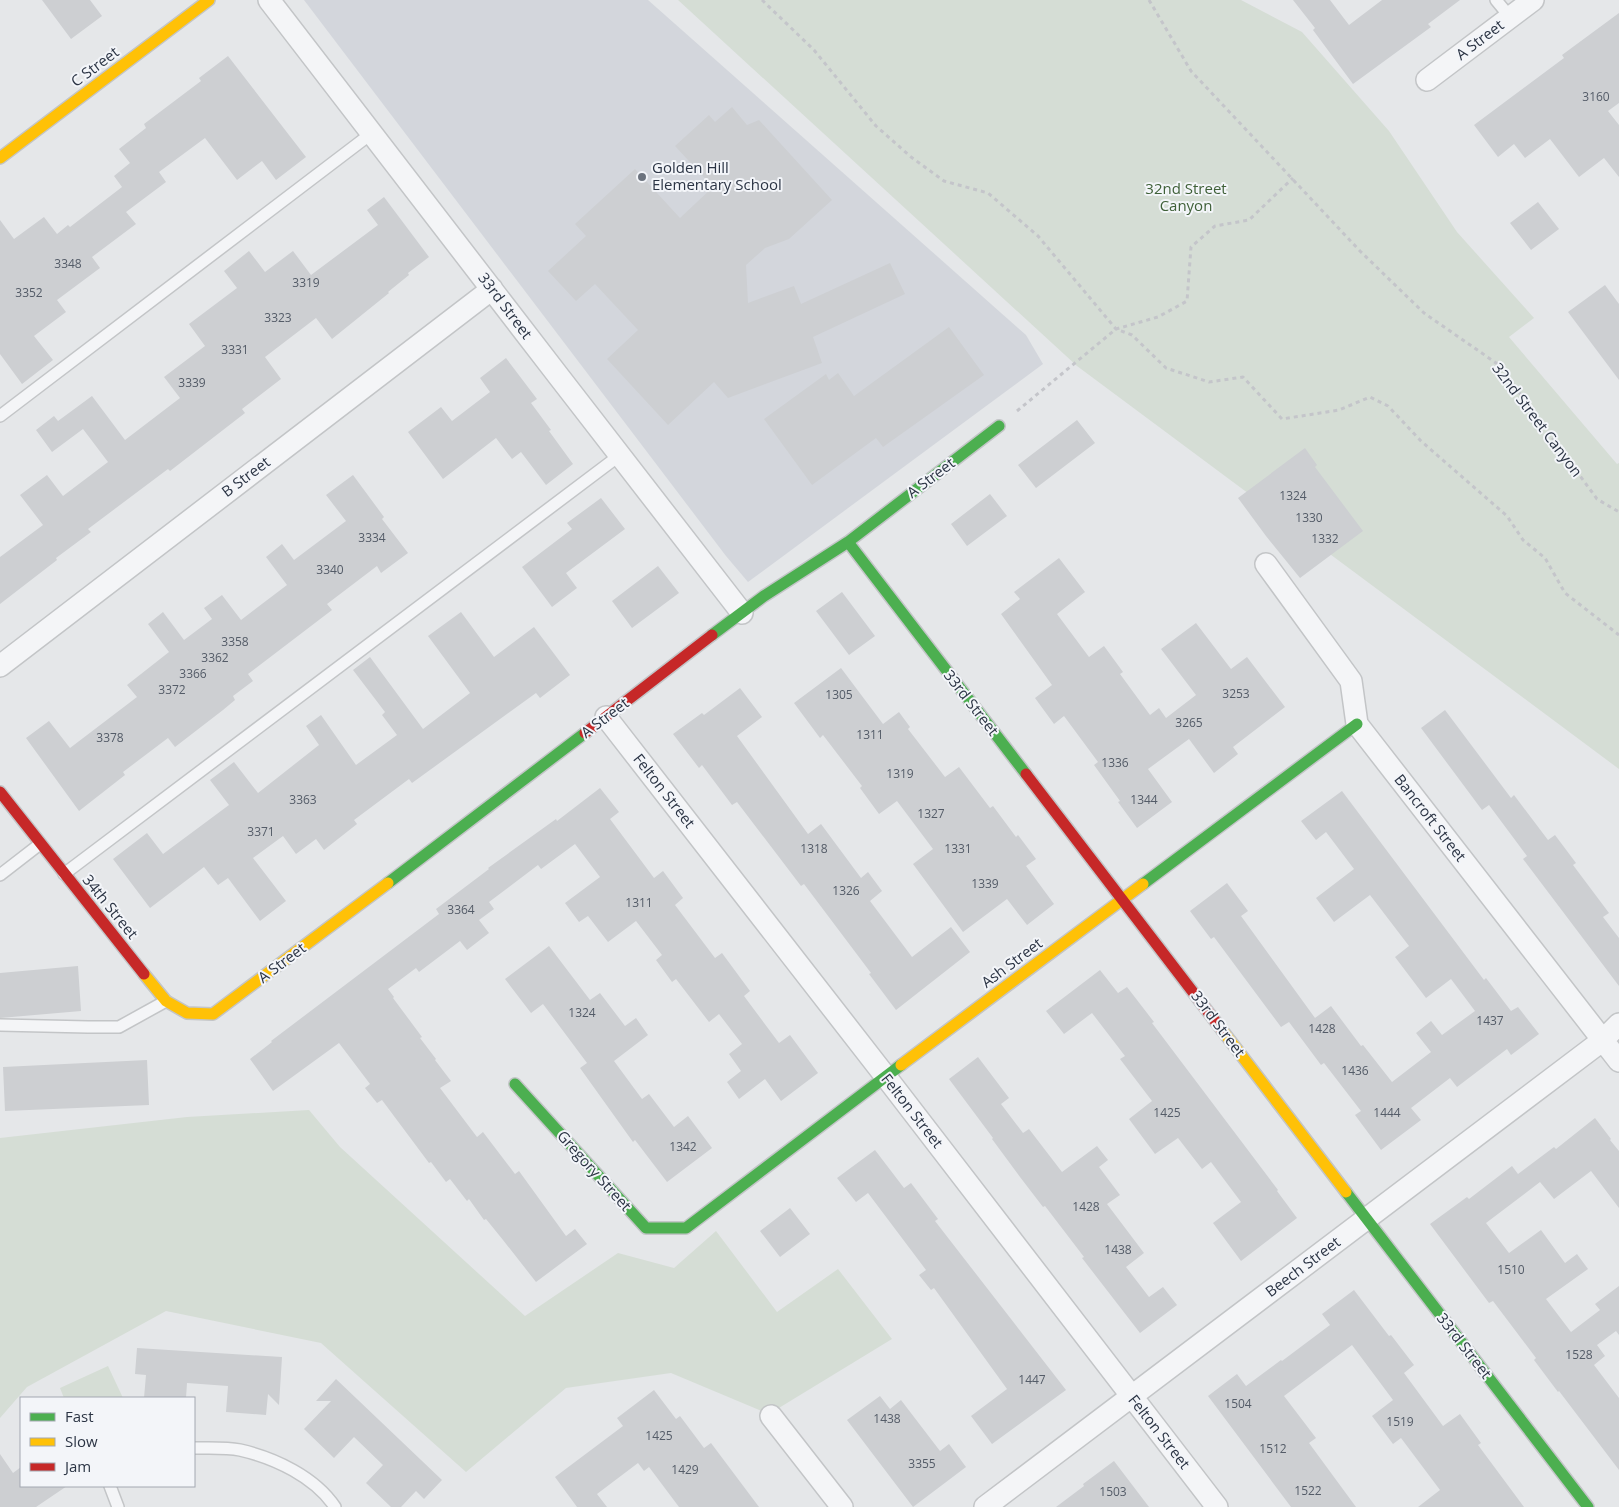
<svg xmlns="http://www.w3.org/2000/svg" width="1619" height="1507" font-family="'Open Sans',sans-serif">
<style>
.built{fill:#d3d6dc}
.green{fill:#d5ddd5}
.building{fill:#cdcfd2}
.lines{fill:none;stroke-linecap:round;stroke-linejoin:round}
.lane-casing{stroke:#c3c5c7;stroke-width:14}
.street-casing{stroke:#c3c5c7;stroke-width:24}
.fast-casing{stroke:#c3c5c7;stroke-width:14}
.slow-casing{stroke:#c3c5c7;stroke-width:14}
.jam-casing{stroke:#c3c5c7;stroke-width:14}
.path{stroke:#c4c5ca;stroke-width:3;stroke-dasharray:4 4;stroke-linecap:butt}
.lane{stroke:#f4f5f7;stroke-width:11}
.street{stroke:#f4f5f7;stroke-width:21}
.fast{stroke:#4caf50;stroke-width:11}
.slow{stroke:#ffc107;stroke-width:11}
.jam{stroke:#c62828;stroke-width:11}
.poi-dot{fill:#6c737e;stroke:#f3f5f9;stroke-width:2}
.labels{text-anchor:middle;stroke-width:4;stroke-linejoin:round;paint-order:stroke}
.number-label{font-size:12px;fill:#545c68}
.street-label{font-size:15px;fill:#2b3444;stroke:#f3f5f9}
.poi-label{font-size:15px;fill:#2b3444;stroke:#f3f5f9;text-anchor:start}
.park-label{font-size:15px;fill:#3f6038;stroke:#f3f5f9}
</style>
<rect width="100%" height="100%" fill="#e5e7e9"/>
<path class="built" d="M 304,0 L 648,0 L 1026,335 L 1043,364 L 748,582 L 726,556 Z"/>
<path class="green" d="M 678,0 L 1241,0 L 1302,32 L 1389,131 L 1457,232 L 1534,318 L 1509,337 L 1617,464 L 1619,463 L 1619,769 L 1077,366 Z
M 309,1110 L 340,1147 L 525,1316 L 618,1253 L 674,1268 L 716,1231 L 777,1312 L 838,1269 L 892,1339 L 769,1414 L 671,1373 L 566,1388 L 466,1472 L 321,1343 L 166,1311 L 27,1387 L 0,1418 L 0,1138 L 187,1117 Z
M 108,1366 L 123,1398 L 64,1398 L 60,1388 Z"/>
<path class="building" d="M 42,0 L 90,0 L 102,16 L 71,39 Z
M 1293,0 L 1330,0 L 1349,25 L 1382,0 L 1460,0 L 1428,24 L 1431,27 L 1353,84 L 1313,30 L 1315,28 Z
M 1619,13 L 1619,103 L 1608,111 L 1619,125 L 1619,177 L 1604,158 L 1579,177 L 1550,139 L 1525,158 L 1514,144 L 1498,157 L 1474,125 L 1564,58 L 1562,55 Z
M 228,56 L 306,157 L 276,180 L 262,161 L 237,180 L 205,138 L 159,172 L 166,182 L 126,212 L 136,224 L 92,257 L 100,268 L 57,300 L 66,312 L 34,336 L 53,360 L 22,384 L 0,354 L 0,220 L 14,239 L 44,217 L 57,234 L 68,225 L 70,227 L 122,187 L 114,176 L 130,163 L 119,149 L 146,128 L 144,124 L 201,81 L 199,78 Z
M 732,107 L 747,125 L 759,120 L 832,200 L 789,239 L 765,248 L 746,265 L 748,303 L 794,286 L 801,304 L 890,263 L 905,294 L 813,337 L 822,363 L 728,398 L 714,382 L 668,425 L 607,359 L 638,330 L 595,284 L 576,301 L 548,271 L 586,236 L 575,224 L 635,169 L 680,218 L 713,187 L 675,146 L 709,115 L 715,122 Z
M 384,197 L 429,257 L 408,273 L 409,275 L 388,292 L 389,293 L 332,339 L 316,318 L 265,357 L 281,379 L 242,409 L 245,413 L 170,471 L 168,469 L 88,529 L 91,532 L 56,558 L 57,560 L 0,604 L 0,557 L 43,525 L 20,495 L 47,475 L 63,496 L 108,462 L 83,429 L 52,452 L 36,430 L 54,416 L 58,421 L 92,396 L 125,440 L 180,398 L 164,377 L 205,346 L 189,324 L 237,288 L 224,271 L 249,251 L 265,272 L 293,251 L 311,275 L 378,225 L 367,210 Z
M 1538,202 L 1559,229 L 1531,250 L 1510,223 Z
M 1605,285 L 1619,304 L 1619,380 L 1568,312 Z
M 949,327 L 984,375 L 883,447 L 876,438 L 812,485 L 764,419 L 826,374 L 829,380 L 838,373 L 854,396 Z
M 506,358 L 537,399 L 531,403 L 551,430 L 549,431 L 573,464 L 546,485 L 521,452 L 512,459 L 496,438 L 443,479 L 408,432 L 441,407 L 452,421 L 490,392 L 480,378 Z
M 1077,420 L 1095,443 L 1036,488 L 1018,465 Z
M 1305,448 L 1317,465 L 1315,467 L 1363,531 L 1300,578 L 1266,536 L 1238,498 Z
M 353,475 L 384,517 L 382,519 L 408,553 L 381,573 L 377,566 L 327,604 L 332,610 L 248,674 L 253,681 L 233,696 L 235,700 L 223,710 L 175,747 L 168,738 L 123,772 L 125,775 L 79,811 L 26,738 L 49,721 L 70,748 L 137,697 L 127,685 L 169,652 L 148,624 L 163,612 L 184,640 L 212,619 L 204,608 L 222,595 L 241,620 L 287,585 L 266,557 L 282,544 L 294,560 L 346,521 L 326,495 Z
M 990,494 L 1007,516 L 967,546 L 951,524 Z
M 601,498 L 625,529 L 566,573 L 577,588 L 552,607 L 522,567 L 572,529 L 567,523 Z
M 1059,558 L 1085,592 L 1057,614 L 1089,657 L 1104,646 L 1123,672 L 1120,674 L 1150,715 L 1159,708 L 1166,718 L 1196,695 L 1161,649 L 1196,623 L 1231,669 L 1247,657 L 1285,707 L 1233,747 L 1238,754 L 1214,773 L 1189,739 L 1148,769 L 1172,802 L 1137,828 L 1118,802 L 1120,801 L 1094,765 L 1098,762 L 1064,716 L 1054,724 L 1035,698 L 1052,685 L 1001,614 L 1020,599 L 1014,592 Z
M 658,566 L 679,593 L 632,628 L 612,601 Z
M 842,592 L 875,636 L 849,655 L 816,611 Z
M 461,612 L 494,657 L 534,627 L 570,675 L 540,698 L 536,693 L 412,783 L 409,779 L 354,820 L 357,824 L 324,850 L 316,839 L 296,854 L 283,836 L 253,858 L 286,901 L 260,921 L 228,878 L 218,885 L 204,867 L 150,908 L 113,859 L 147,833 L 163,854 L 229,805 L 210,780 L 234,762 L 258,793 L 319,745 L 306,726 L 321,715 L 356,765 L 397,735 L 382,715 L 385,712 L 353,670 L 370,657 L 423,729 L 470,693 L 428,636 Z
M 841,668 L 883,724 L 899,712 L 910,727 L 908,729 L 945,777 L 959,767 L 990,808 L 993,806 L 1016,837 L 1018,835 L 1036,859 L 1026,866 L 1054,904 L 1027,925 L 1007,899 L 963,932 L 913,864 L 933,849 L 897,801 L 879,814 L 860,788 L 862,786 L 823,735 L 820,738 L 794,703 Z
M 740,688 L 762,717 L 737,736 L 808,834 L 821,824 L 861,878 L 868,872 L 882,891 L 870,901 L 912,957 L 951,927 L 970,952 L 896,1010 L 869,974 L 871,973 L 804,884 L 801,886 L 737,802 L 732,805 L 702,765 L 699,768 L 673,734 L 702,713 L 704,715 Z
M 1445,710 L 1511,798 L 1514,795 L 1548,840 L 1555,835 L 1576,863 L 1573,865 L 1609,913 L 1603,917 L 1619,938 L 1619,986 L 1523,859 L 1527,856 L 1489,805 L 1482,810 L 1421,728 Z
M 600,788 L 619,812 L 610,819 L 654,878 L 663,871 L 683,898 L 675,905 L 715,958 L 722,953 L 750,991 L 744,996 L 779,1043 L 790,1035 L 818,1073 L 781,1101 L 765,1079 L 739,1099 L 727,1082 L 741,1071 L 729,1054 L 742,1044 L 719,1014 L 709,1022 L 676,979 L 672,982 L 656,960 L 662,955 L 636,921 L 608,942 L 588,916 L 579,922 L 565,903 L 600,877 L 575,844 L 541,869 L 538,865 L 489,902 L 494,909 L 479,920 L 489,933 L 467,950 L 460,941 L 419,972 L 416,968 L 388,989 L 394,997 L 393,998 L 422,1037 L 420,1038 L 436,1059 L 435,1060 L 451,1081 L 440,1088 L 477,1137 L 483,1132 L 515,1174 L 519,1171 L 566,1236 L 575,1229 L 587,1244 L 536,1282 L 503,1240 L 486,1219 L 484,1220 L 469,1199 L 467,1201 L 450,1179 L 446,1182 L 431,1162 L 429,1163 L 382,1100 L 377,1103 L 365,1088 L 370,1084 L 339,1043 L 273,1091 L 250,1059 L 272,1042 L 271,1041 L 439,914 L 436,909 L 489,869 L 488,868 L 556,819 L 557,821 Z
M 1342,791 L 1484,980 L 1486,978 L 1511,1011 L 1518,1007 L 1539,1034 L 1511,1055 L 1507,1049 L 1457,1087 L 1450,1078 L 1411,1108 L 1421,1120 L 1381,1150 L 1355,1115 L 1361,1111 L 1324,1063 L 1321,1065 L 1289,1022 L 1281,1027 L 1214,937 L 1211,939 L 1190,911 L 1227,883 L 1248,911 L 1241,916 L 1315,1018 L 1331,1006 L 1361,1046 L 1363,1045 L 1392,1082 L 1431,1052 L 1416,1033 L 1431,1021 L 1442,1035 L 1475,1011 L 1451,979 L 1426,998 L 1395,957 L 1409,946 L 1370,895 L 1334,922 L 1316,898 L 1354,869 L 1326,832 L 1316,840 L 1301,821 Z
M 549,946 L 590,1000 L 600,993 L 625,1026 L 636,1018 L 648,1035 L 614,1061 L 642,1099 L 649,1094 L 674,1127 L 688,1116 L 712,1148 L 667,1182 L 635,1140 L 633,1142 L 580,1068 L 587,1063 L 543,1004 L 531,1013 L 505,979 Z
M 78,966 L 81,1011 L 0,1018 L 0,973 Z
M 1100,970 L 1118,993 L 1127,987 L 1154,1022 L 1152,1023 L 1278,1190 L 1277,1191 L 1297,1218 L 1241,1261 L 1213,1223 L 1241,1202 L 1211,1162 L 1202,1169 L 1178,1138 L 1155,1154 L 1129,1119 L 1152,1101 L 1120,1059 L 1125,1056 L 1092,1013 L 1064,1034 L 1046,1011 Z
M 978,1057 L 1009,1098 L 1001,1104 L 1023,1133 L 1029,1129 L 1062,1172 L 1097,1146 L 1108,1160 L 1099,1167 L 1120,1195 L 1107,1204 L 1144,1253 L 1126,1267 L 1149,1297 L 1163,1287 L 1177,1305 L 1140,1333 L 1082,1258 L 1084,1257 L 1045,1206 L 1043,1207 L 1020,1177 L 992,1139 L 993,1138 L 949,1079 Z
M 147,1060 L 149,1105 L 5,1111 L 3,1067 Z
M 1595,1118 L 1611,1139 L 1610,1140 L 1619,1151 L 1619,1208 L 1591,1171 L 1554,1199 L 1540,1182 L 1486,1223 L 1509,1253 L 1541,1230 L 1565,1263 L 1577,1254 L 1588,1269 L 1546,1299 L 1571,1332 L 1600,1310 L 1595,1304 L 1619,1286 L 1619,1335 L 1616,1331 L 1597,1345 L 1605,1356 L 1594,1365 L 1619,1398 L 1619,1470 L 1559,1391 L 1558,1392 L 1534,1360 L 1536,1358 L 1493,1301 L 1489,1303 L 1430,1224 L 1467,1197 L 1469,1199 L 1512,1166 L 1518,1174 L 1554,1147 L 1556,1149 Z
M 875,1150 L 904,1188 L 911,1183 L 938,1219 L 935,1221 L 1066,1390 L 992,1444 L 971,1416 L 1007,1389 L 934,1288 L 931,1290 L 919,1275 L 926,1270 L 868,1193 L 856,1202 L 837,1178 Z
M 790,1208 L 810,1234 L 780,1257 L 760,1231 Z
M 1354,1290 L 1389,1336 L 1391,1335 L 1414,1365 L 1404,1373 L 1443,1426 L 1460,1414 L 1481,1443 L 1478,1445 L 1524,1507 L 1418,1507 L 1440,1490 L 1401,1438 L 1393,1444 L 1372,1416 L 1393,1400 L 1352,1345 L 1284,1396 L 1316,1438 L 1309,1443 L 1356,1507 L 1291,1507 L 1208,1396 L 1237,1374 L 1246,1386 L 1281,1360 L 1282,1361 L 1330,1325 L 1322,1314 Z
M 137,1348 L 282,1357 L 279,1405 L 268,1394 L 266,1415 L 226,1412 L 228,1386 L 187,1383 L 186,1398 L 144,1398 L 146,1375 L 135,1374 Z
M 336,1379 L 442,1480 L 424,1499 L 416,1491 L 401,1507 L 391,1507 L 366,1483 L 383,1465 L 354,1437 L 334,1458 L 304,1429 L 331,1401 L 316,1401 Z
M 654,1390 L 676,1419 L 680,1416 L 704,1448 L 711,1443 L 759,1507 L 679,1507 L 649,1467 L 644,1471 L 638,1463 L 597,1494 L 607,1507 L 577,1507 L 555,1477 L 623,1426 L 617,1418 Z
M 880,1396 L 890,1409 L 901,1400 L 940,1451 L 949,1444 L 966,1467 L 913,1507 L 847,1420 Z
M 0,1454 L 13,1473 L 21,1467 L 21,1486 L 67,1486 L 36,1507 L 0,1507 Z
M 1114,1461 L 1149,1507 L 1056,1507 L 1084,1486 L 1083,1484 Z"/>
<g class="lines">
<defs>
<path id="lane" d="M 1496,0 L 1510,17
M 0,416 L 372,133
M 64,874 L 620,455
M 0,875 L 40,844
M 0,1025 L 88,1027 L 119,1027 L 166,1001
M 194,1448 C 208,1448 226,1447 240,1450 C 275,1458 315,1477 335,1507
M 110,1486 L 118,1507"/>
<path id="street" d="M 269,0 L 560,378 L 742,613
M 1427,80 L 1533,0
M 1266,564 L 1351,681 L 1357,724 L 1619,1061
M 0,666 L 492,289
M 606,717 L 886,1077 L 1217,1507
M 771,1416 L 842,1507
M 985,1507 L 1603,1040 L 1619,1024"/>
<path id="fast" d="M 848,542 L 1026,774
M 712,635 L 764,596 L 848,542 L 999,426
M 388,883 L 585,733
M 1143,884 L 1357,724
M 515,1084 L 646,1228 L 686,1228 L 901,1065
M 1346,1192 L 1588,1507"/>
<path id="slow" d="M 0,158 L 209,0
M 144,974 L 166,1001 L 187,1013 L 213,1014 L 388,883
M 1222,1030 L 1346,1192
M 901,1065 L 1143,884"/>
<path id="jam" d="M 585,733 L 712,635
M 1026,774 L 1222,1030
M 0,792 L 144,974"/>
</defs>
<use href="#lane" class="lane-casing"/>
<use href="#street" class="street-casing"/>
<use href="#fast" class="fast-casing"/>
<use href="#slow" class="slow-casing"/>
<use href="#jam" class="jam-casing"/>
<path class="path" d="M 762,0 L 814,50 L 876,126 L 911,157 L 944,181 L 988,193 L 1038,236 L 1116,329 L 1132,335 L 1166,368 L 1209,382 L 1243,377 L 1282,419 L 1339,410 L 1370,397 L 1388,406 L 1421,441 L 1507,516 L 1523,540 L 1545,558 L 1565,593 L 1619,635
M 1149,0 L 1191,71 L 1360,251 L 1424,313 L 1499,365 L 1597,499 L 1619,512
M 1017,411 L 1116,329 L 1158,317 L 1187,301 L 1191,247 L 1215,226 L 1249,220 L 1293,178"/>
<use href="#lane" class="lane"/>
<use href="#street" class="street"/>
<use href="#fast" class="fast"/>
<use href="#slow" class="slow"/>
<use href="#jam" class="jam"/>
</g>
<circle class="poi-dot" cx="642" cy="177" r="5"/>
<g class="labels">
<g class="number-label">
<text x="1596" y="101">3160</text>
<text x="68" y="268">3348</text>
<text x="306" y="287">3319</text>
<text x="29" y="297">3352</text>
<text x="278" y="322">3323</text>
<text x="235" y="354">3331</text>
<text x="192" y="387">3339</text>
<text x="1293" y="500">1324</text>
<text x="1309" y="522">1330</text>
<text x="372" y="542">3334</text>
<text x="1325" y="543">1332</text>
<text x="330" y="574">3340</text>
<text x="235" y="646">3358</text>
<text x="215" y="662">3362</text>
<text x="193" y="678">3366</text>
<text x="172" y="694">3372</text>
<text x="1236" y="698">3253</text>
<text x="839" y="699">1305</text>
<text x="1189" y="727">3265</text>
<text x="870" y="739">1311</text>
<text x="110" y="742">3378</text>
<text x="1115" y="767">1336</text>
<text x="900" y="778">1319</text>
<text x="303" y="804">3363</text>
<text x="1144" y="804">1344</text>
<text x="931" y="818">1327</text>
<text x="261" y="836">3371</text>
<text x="814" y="853">1318</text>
<text x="958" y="853">1331</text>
<text x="985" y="888">1339</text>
<text x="846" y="895">1326</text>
<text x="639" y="907">1311</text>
<text x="461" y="914">3364</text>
<text x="582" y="1017">1324</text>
<text x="1490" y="1025">1437</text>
<text x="1322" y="1033">1428</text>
<text x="1355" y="1075">1436</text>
<text x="1167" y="1117">1425</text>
<text x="1387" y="1117">1444</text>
<text x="683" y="1151">1342</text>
<text x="1086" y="1211">1428</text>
<text x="1118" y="1254">1438</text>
<text x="1511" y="1274">1510</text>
<text x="1579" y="1359">1528</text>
<text x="1032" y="1384">1447</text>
<text x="1238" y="1408">1504</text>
<text x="887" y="1423">1438</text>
<text x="1400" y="1426">1519</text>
<text x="659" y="1440">1425</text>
<text x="1273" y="1453">1512</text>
<text x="922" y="1468">3355</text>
<text x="685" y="1474">1429</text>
<text x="1308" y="1495">1522</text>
<text x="1113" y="1496">1503</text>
</g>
<g class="street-label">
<text transform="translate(1480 40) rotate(-37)" y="5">A Street</text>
<text transform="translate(95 67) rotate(-37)" y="5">C Street</text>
<text transform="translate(505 306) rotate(53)" y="5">33rd Street</text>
<text transform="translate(1537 420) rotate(53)" y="5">32nd Street Canyon</text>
<text transform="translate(246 477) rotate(-37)" y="5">B Street</text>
<text transform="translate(931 478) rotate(-37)" y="5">A Street</text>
<text transform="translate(971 703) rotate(52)" y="5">33rd Street</text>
<text transform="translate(605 718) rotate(-37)" y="5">A Street</text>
<text transform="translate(664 791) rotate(52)" y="5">Felton Street</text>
<text transform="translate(1430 818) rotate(52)" y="5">Bancroft Street</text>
<text transform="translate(110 907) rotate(51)" y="5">34th Street</text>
<text transform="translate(282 963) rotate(-37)" y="5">A Street</text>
<text transform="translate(1012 963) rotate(-37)" y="5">Ash Street</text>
<text transform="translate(1218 1024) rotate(53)" y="5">33rd Street</text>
<text transform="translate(912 1111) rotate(52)" y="5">Felton Street</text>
<text transform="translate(594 1171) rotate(48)" y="5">Gregory Street</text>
<text transform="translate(1303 1267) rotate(-37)" y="5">Beech Street</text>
<text transform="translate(1464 1346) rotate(52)" y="5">33rd Street</text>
<text transform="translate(1159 1432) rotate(52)" y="5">Felton Street</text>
</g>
<g class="poi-label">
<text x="652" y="173">Golden Hill<tspan x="652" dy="17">Elementary School</tspan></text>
</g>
<g class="park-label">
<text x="1186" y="194">32nd Street<tspan x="1186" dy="17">Canyon</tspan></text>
</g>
</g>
<rect x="20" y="1397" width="175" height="90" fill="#f3f5f9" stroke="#a3a8b1"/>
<rect x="30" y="1413" width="25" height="8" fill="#4caf50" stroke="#a3a8b1"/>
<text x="65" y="1422" font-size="15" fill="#2b3444">Fast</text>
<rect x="30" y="1438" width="25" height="8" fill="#ffc107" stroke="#a3a8b1"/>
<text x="65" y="1447" font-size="15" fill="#2b3444">Slow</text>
<rect x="30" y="1463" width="25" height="8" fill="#c62828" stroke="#a3a8b1"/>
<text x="65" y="1472" font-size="15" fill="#2b3444">Jam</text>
</svg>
